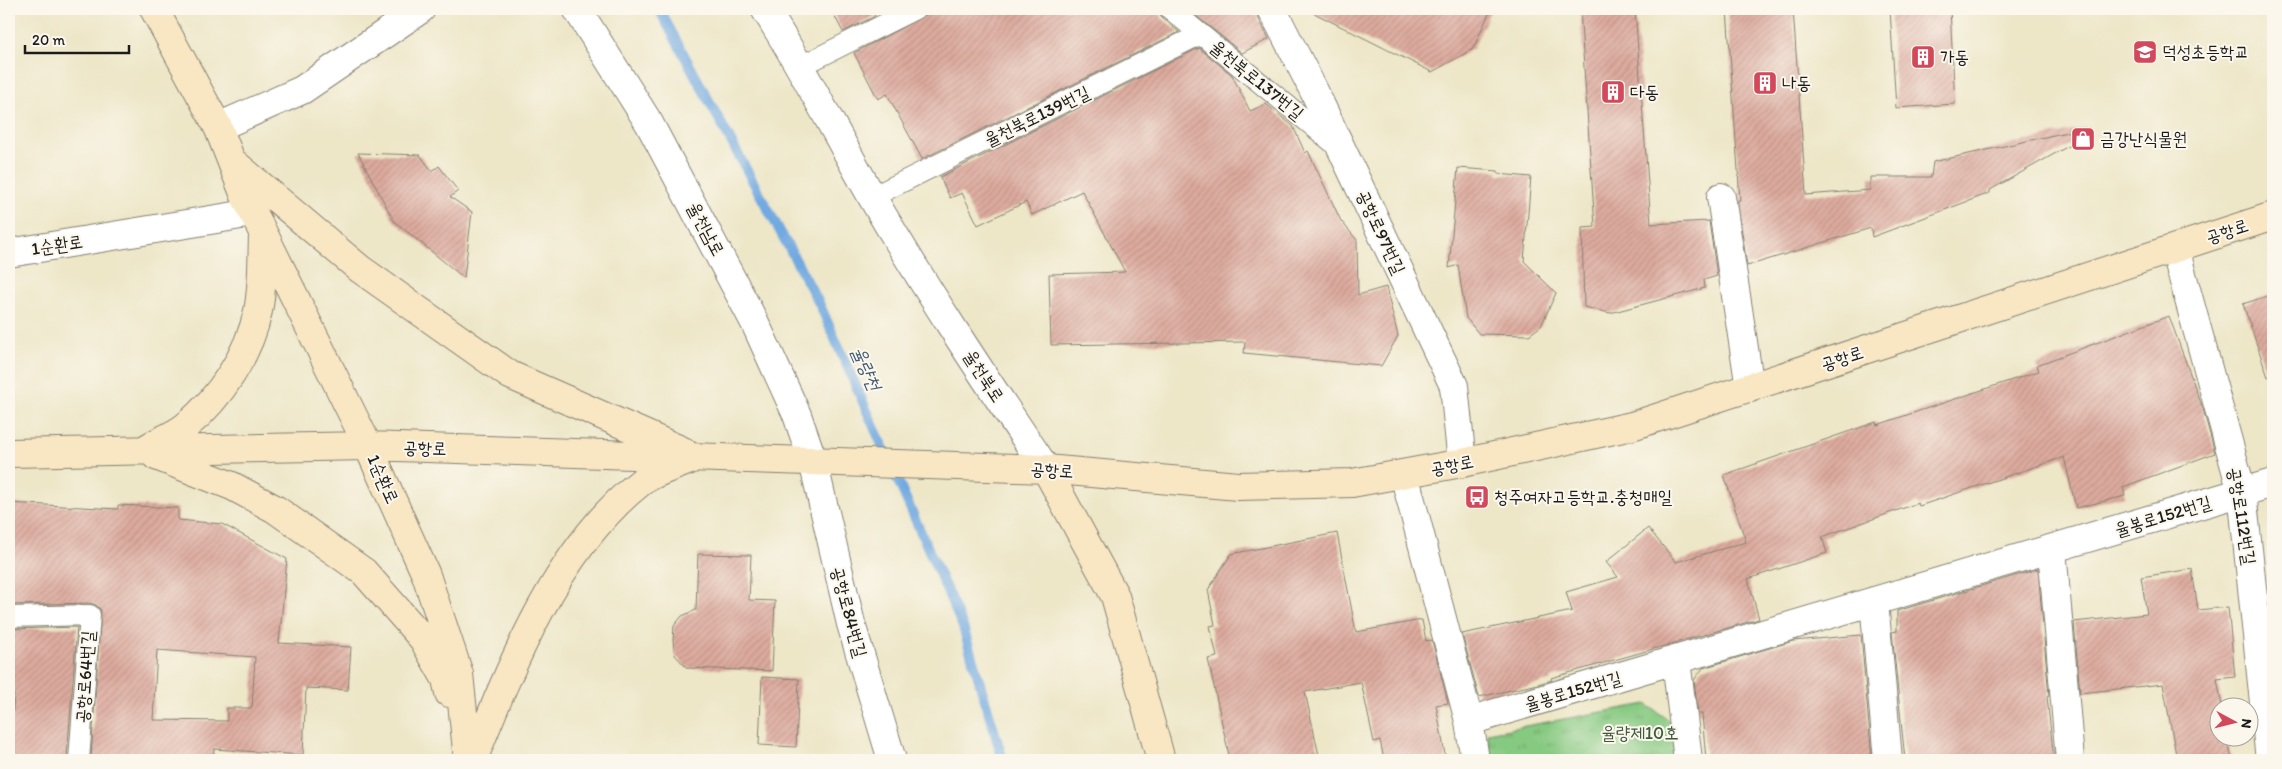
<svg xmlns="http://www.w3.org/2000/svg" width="2282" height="769" font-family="Itim,'Poor Story',sans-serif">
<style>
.park{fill:url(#park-tufts);stroke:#51724e}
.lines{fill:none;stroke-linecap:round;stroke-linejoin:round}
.stream{stroke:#71a9e0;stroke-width:10}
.building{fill:url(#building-hatch);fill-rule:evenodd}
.lane-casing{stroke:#848172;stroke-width:22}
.street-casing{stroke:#848172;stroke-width:30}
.secondary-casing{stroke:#848172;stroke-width:30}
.lane{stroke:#fff;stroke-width:20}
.street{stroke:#fff;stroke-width:28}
.secondary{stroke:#f9e7c3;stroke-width:28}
.labels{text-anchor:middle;stroke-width:4;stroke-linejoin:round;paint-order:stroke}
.poi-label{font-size:18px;fill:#1c1c1c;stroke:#fbf7ec;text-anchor:start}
.street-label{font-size:18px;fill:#1c1c1c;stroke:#fbf7ec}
.park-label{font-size:18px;fill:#41593f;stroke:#fbf7ec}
.water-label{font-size:19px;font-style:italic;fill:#425b74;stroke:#fbf7ec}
</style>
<defs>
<pattern id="park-tufts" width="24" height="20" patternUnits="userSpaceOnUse" patternTransform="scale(1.25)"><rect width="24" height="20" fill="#86c981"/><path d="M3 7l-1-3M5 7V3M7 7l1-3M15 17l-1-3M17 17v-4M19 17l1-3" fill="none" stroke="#73ac6f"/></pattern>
<pattern id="building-hatch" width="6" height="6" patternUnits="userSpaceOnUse" patternTransform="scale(1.25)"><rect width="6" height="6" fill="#ddaa9e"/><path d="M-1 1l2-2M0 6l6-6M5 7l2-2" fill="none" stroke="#bd9288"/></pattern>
</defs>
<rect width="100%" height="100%" fill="#fbf7ec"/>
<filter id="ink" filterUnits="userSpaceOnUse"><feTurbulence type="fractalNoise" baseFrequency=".02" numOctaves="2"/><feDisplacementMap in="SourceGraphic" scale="10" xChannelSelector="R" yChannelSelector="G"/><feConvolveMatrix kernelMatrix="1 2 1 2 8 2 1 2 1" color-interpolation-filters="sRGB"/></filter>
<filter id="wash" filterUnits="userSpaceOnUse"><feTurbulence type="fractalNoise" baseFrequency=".0096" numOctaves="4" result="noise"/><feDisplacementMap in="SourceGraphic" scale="20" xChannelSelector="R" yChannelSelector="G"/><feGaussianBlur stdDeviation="1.12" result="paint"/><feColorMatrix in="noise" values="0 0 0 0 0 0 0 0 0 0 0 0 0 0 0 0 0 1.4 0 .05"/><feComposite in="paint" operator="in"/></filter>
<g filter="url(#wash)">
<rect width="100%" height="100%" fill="#ede6c7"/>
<path class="park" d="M 1646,704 L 1675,724 L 1681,760 L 1492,760 L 1487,733 Z"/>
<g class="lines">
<path class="stream" d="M 659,9 L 819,303 L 963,627 L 1003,760"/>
</g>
<g id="blocks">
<path class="building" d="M 831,9 L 871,9 L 875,16 L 843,32 Z
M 937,9 L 1158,9 L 1162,18 L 1179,32 L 922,159 L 887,94 L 878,99 L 854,53 Z
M 1188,9 L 1254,9 L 1269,39 L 1242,53 Z
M 1306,9 L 1491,9 L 1473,49 L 1432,72 Z
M 1580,9 L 1635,9 L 1651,224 L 1709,221 L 1717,276 L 1704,280 L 1705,288 L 1610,313 L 1584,307 L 1582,228 L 1595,227 Z
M 1727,9 L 1793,9 L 1806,195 L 1870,190 L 1870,177 L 1931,177 L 1933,162 L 2085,128 L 2088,135 L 1990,190 L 1990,193 L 1872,237 L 1871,228 L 1747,266 L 1738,205 L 1738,200 L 1740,200 Z
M 1890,9 L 1950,9 L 1955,104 L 1896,108 Z
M 1199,48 L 1232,75 L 1250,111 L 1266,104 L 1293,126 L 1305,153 L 1308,151 L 1341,221 L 1357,240 L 1358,295 L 1386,287 L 1398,336 L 1381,366 L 1244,353 L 1245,342 L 1051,345 L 1049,274 L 1125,272 L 1082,191 L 1032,215 L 1026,202 L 978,225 L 962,193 L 950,198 L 940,177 Z
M 358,153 L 420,155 L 432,171 L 439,166 L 458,191 L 450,197 L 472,212 L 464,278 L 394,221 Z
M 1458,168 L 1498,171 L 1498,174 L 1531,177 L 1524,261 L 1556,293 L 1541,326 L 1529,335 L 1479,334 L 1466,318 L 1458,265 L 1449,268 Z
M 2273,294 L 2273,376 L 2268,377 L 2243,304 Z
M 2169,316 L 2203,409 L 2215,453 L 2123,487 L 2125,496 L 2076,508 L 2064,457 L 1919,506 L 1918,503 L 1822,537 L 1827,553 L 1748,579 L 1759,619 L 1551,678 L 1552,680 L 1534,685 L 1479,697 L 1462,634 L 1572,611 L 1566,592 L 1618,577 L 1606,562 L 1648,528 L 1676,562 L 1746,542 L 1724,475 L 1876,422 L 1877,425 L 2039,371 L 2037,365 Z
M 9,503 L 118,509 L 118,505 L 178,508 L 178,520 L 222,524 L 287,559 L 279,643 L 351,647 L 348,690 L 306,688 L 303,755 L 214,749 L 213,760 L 91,759 L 101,610 L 96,605 L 90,603 L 9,605 ZM 157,650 L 255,657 L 252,708 L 227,708 L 227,721 L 153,720 Z
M 1337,533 L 1356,632 L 1422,620 L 1426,641 L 1432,640 L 1448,703 L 1436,705 L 1446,760 L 1384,760 L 1380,740 L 1374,742 L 1361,682 L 1305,692 L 1320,760 L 1230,760 L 1208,659 L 1217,657 L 1210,626 L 1215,625 L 1208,590 L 1231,554 Z
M 698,554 L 751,555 L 749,600 L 775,601 L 772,671 L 687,668 L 675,655 L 673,640 L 674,626 L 682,616 L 696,610 Z
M 2038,569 L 2049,696 L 2047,697 L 2054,760 L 1905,760 L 1892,632 L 1897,631 L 1897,611 Z
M 2192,569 L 2198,610 L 2228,607 L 2235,677 L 2217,679 L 2222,706 L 2220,706 L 2220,736 L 2227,736 L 2232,760 L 2177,760 L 2163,684 L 2080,693 L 2074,622 L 2147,614 L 2141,577 Z
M 77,627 L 67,757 L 60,757 L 60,760 L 9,760 L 14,695 L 9,695 L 9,683 L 14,629 Z
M 1861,635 L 1872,760 L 1706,760 L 1702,714 L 1698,714 L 1694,680 L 1703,668 L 1793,641 Z
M 762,677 L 799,679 L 796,747 L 759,745 Z"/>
</g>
</g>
<g filter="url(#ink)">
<use href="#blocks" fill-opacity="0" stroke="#848172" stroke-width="1"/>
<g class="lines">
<defs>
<path id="lane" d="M 1170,9 L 1337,146
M 801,66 L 915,9
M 872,197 L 1201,34
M 9,617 L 90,615 L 79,760"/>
<path id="street" d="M 577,9 L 649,123 L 755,323 L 797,415 L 813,461 L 851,624 L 892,760
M 765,9 C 804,70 836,134 872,197 C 926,290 986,380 1046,469
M 1272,9 L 1314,91 L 1454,386 L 1462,463
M 218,127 L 302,90 L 421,9
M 1721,197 L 1750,388
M 2175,249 L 2242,492 L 2270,760
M 9,253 L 253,213
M 1404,474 L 1469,721 L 1475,760
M 2052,549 L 2070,760
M 1874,601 L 1888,760
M 1676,660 L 1688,760
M 1469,721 L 2273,483"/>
<path id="secondary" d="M 154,9 L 218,127 L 245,196 L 368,446 L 426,575 L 459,674 L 468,760
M 234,163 L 360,269 L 510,375 L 683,451
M 147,448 C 159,441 175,435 186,426 C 220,398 249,354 258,311 C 263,287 262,260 263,235
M 9,453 L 368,446 L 1046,469 L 1238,486 L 1352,483 L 1462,463 L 1632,426 L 2273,216
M 156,456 L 232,486 L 275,509 L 364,572 L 423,639 L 446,679 L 449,693
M 1046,469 L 1115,596 L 1161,760
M 473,760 C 511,665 558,547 641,482 C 654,472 674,467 690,460"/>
</defs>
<use href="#lane" class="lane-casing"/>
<use href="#street" class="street-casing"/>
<use href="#secondary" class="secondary-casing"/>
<use href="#lane" class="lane"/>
<use href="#street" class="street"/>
<use href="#secondary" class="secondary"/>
</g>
</g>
<defs>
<symbol id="school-square" viewBox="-11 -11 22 22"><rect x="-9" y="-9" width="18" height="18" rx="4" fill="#d1495b" stroke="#fbf7ec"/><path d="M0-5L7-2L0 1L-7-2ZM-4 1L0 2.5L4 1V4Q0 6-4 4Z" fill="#fff"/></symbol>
<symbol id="building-square" viewBox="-11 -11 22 22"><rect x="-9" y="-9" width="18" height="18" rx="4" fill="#d1495b" stroke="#fbf7ec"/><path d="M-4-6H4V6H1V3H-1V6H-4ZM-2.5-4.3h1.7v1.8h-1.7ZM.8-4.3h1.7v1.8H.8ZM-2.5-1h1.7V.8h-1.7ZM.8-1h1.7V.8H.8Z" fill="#fff"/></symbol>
<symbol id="shop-square" viewBox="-11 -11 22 22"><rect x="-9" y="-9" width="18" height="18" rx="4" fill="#d1495b" stroke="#fbf7ec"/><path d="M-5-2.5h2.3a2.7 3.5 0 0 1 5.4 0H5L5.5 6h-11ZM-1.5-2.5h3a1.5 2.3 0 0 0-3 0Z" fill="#fff"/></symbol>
<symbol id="bus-square" viewBox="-11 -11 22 22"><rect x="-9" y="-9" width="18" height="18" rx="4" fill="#d1495b" stroke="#fbf7ec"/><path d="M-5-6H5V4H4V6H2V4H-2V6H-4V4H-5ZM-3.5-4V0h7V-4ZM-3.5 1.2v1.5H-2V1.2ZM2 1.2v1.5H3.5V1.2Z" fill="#fff"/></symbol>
</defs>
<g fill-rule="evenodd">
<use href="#school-square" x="2131" y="38" width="28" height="28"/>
<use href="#building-square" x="1909" y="43" width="28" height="28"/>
<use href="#building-square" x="1751" y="69" width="28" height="28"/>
<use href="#building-square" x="1599" y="78" width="28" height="28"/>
<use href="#shop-square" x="2069" y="125" width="28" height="28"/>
<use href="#bus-square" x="1463" y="483" width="28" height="28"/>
</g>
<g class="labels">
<g class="poi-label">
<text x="2162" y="58">덕성초등학교</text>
<text x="1940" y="63">가동</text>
<text x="1782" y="89">나동</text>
<text x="1630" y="98">다동</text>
<text x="2100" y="145">금강난식물원</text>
<text x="1494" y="503">청주여자고등학교.충청매일</text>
</g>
<g class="street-label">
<text transform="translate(1257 80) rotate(39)" y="6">율천북로137번길</text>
<text transform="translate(1037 116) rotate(-26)" y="6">율천북로139번길</text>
<text transform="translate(706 229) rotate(62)" y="6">율천남로</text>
<text transform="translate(2227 231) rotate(-18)" y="6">공항로</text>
<text transform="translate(1381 232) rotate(65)" y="6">공항로97번길</text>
<text transform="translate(57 245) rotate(-9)" y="6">1순환로</text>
<text transform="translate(1842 358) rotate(-18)" y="6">공항로</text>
<text transform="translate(984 376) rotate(57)" y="6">율천북로</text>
<text transform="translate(425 448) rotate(2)" y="6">공항로</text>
<text transform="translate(1452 465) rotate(-11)" y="6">공항로</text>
<text transform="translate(1052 470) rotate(4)" y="6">공항로</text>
<text transform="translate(383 479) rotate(66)" y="6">1순환로</text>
<text transform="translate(2163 516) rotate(-17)" y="6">율봉로152번길</text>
<text transform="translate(2242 516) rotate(81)" y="6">공항로112번길</text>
<text transform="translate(849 612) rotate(75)" y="6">공항로84번길</text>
<text transform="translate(85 677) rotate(-86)" y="6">공항로64번길</text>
<text transform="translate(1573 691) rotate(-16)" y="6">율봉로152번길</text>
</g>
<g class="park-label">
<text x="1640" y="739">율량제10호</text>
</g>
<g class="water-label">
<text transform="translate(867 368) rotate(66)" y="7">율량천</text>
</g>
</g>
<rect width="2282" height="769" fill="none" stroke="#fbf7ec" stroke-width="30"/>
<g transform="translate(2234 722) rotate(97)"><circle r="24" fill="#fbf7ec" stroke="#a29f99"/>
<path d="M0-4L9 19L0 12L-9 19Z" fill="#d1495b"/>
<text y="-8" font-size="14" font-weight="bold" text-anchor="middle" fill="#1c1c1c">N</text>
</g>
<path d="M25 45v8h104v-8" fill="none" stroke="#1c1c1c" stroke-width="2.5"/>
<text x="32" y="45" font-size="15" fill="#1c1c1c" stroke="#fbf7ec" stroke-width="4" paint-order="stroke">20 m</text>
</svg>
